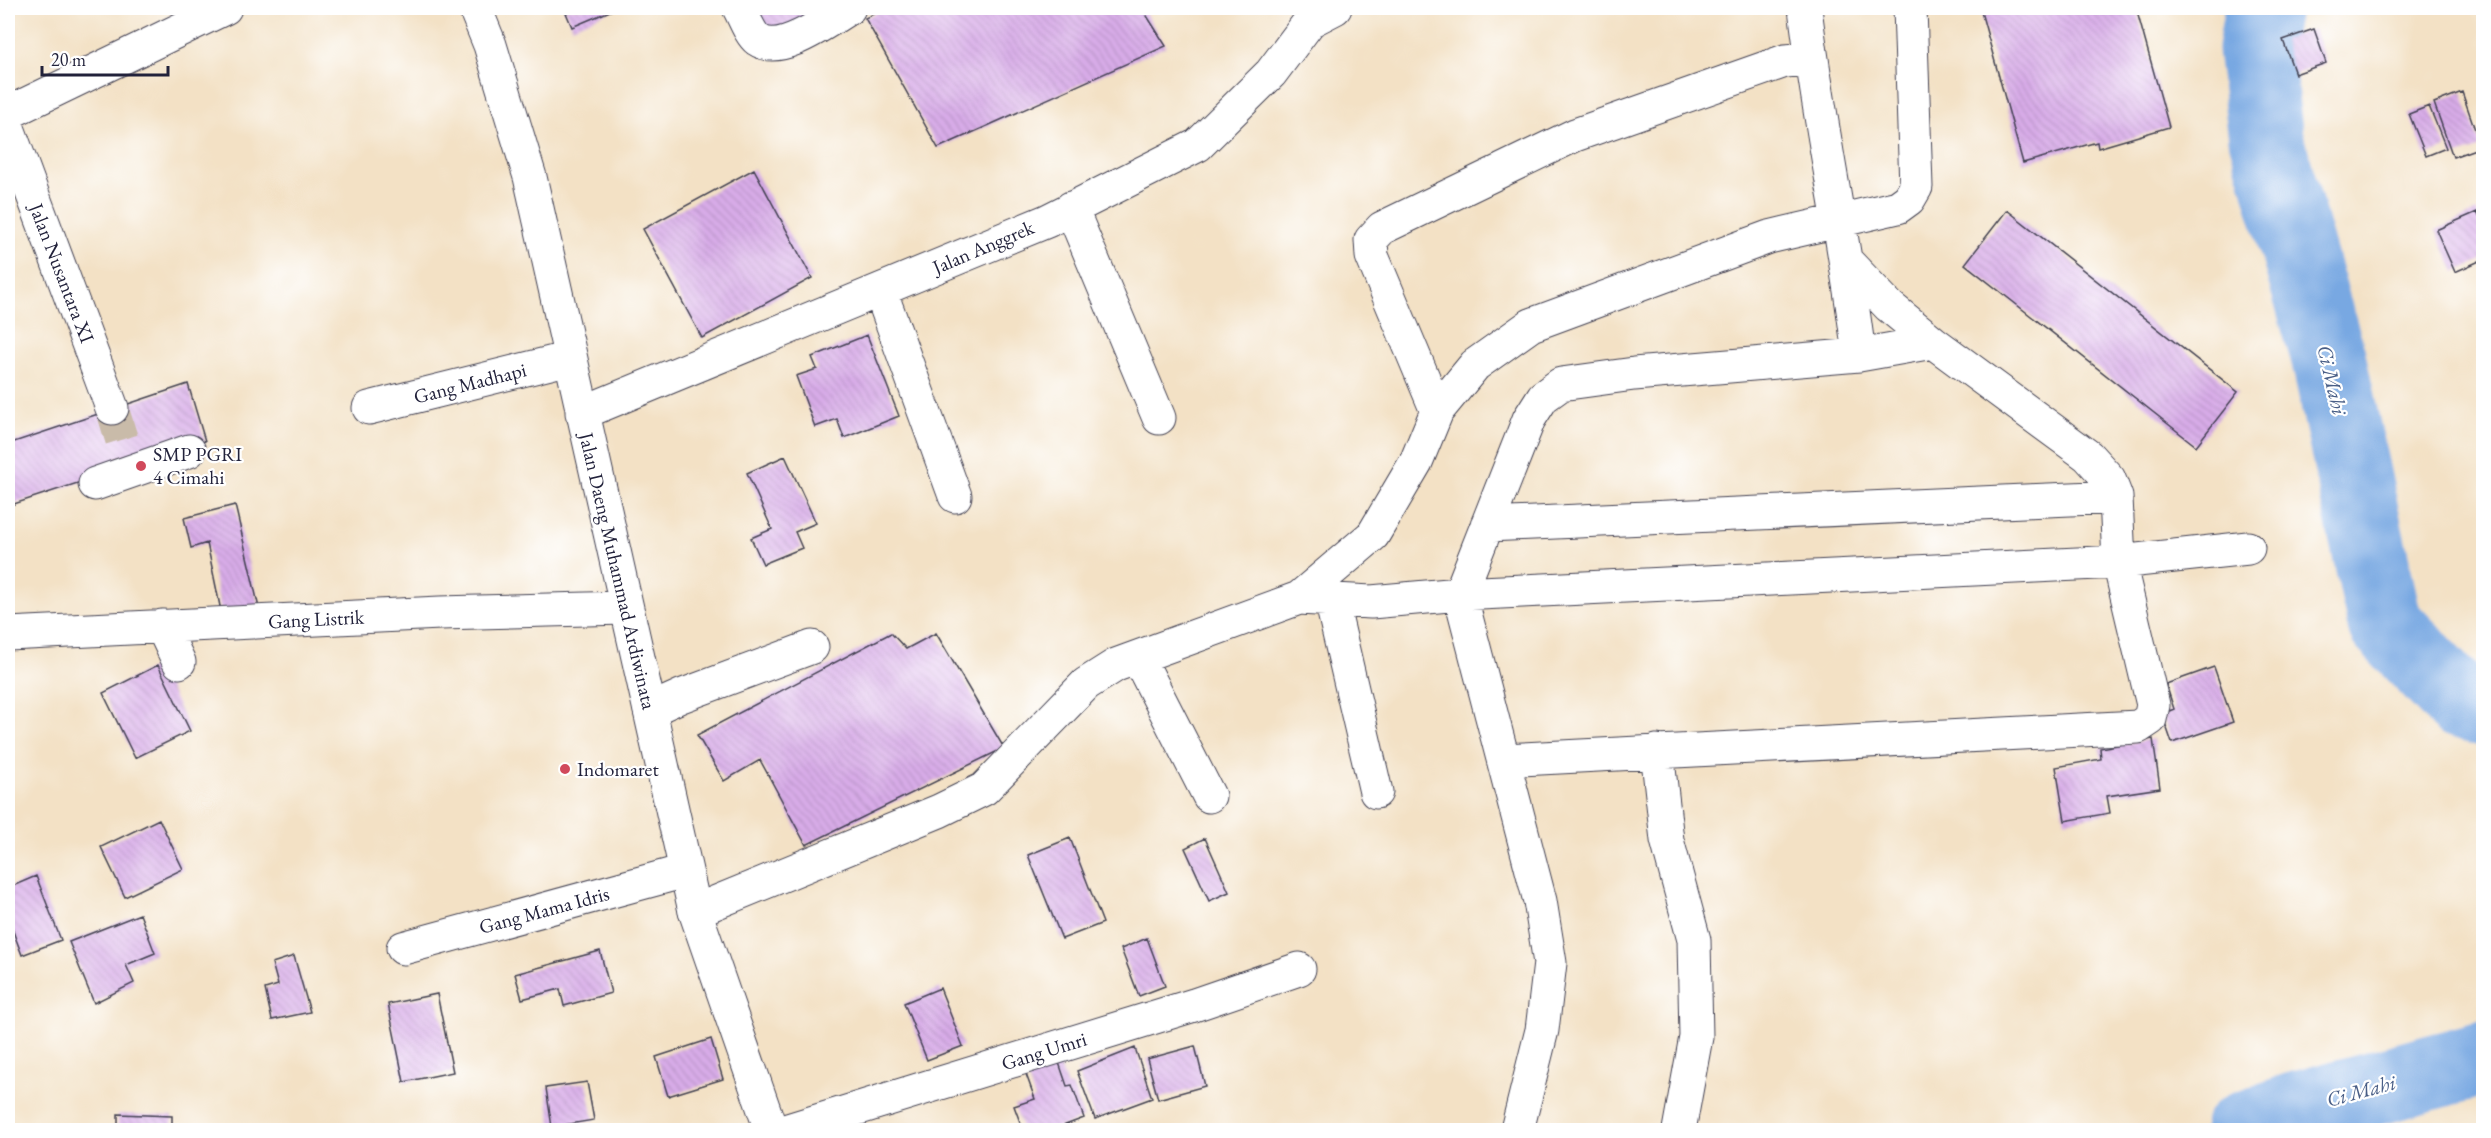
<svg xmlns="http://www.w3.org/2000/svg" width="2491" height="1138" font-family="'EB Garamond',serif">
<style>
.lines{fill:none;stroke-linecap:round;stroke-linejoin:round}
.river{stroke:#78a8e2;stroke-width:75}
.building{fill:url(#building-back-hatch)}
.minor-tunnel{stroke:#c9bba9;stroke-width:33;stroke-dasharray:33 16;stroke-linecap:butt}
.minor-casing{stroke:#413f50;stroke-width:35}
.major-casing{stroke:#413f50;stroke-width:35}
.minor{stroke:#fff;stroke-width:33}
.major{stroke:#fff;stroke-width:33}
.poi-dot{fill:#d1495b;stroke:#fff;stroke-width:2}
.labels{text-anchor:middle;stroke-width:4.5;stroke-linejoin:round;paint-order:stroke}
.street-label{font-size:20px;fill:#22223b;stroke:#fff}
.poi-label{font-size:20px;fill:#22223b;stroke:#fff;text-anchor:start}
.water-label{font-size:21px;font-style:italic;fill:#495e86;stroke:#fff}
</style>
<defs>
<pattern id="building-back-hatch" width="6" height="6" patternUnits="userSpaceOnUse" patternTransform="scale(1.5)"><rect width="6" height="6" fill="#d8ace8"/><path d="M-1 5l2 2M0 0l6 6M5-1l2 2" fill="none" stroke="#b994c8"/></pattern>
</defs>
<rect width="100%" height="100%" fill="#fff"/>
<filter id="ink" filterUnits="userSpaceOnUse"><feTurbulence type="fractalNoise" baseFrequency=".0167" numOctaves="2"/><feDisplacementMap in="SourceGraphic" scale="12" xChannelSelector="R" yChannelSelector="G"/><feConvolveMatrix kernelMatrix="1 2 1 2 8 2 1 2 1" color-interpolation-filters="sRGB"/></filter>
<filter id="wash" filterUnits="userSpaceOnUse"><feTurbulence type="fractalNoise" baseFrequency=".008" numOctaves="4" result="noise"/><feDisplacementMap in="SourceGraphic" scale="24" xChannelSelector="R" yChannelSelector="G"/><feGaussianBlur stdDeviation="1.35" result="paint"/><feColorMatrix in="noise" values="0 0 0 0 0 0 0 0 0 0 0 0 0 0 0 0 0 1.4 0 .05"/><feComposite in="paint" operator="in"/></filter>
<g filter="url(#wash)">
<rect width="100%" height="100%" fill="#f3e1c5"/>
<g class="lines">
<path class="river" d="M 2262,8 L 2255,49 L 2266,138 L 2328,356 L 2385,624 L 2459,701 L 2484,709
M 2241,1130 L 2294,1110 L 2484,1058"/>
</g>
<g id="blocks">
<path class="building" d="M 564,8 L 617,8 L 572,27 Z
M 752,8 L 829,8 L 766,39 Z
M 886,8 L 1142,8 L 1166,46 L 938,148 L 865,18 Z
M 1980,8 L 2136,8 L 2169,127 L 2098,148 L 2097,142 L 2023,163 Z
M 2314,29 L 2326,63 L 2295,74 L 2283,40 Z
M 2462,92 L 2481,147 L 2453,157 L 2434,103 Z
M 2429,106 L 2446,148 L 2426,156 L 2409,114 Z
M 754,169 L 812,278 L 702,338 L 643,229 Z
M 2007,210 L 2238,392 L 2196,446 L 1965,264 Z
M 2477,212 L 2484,227 L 2484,259 L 2455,272 L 2436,230 Z
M 867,335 L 899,416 L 844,438 L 837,419 L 815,427 L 796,376 L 817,369 L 812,357 Z
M 188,384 L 205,441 L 8,506 L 8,444 Z
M 785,456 L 816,523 L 795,532 L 802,548 L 763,564 L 751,538 L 772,529 L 747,473 Z
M 235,505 L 259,608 L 222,616 L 207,543 L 191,548 L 184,518 Z
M 891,633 L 906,649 L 936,633 L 1004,748 L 806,845 L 760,760 L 724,781 L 697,735 Z
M 158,665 L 190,731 L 135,758 L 103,693 Z
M 2214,667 L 2233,722 L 2172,743 L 2162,714 L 2174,709 L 2166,684 Z
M 2153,739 L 2160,788 L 2107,796 L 2110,813 L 2065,821 L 2056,767 L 2101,759 L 2100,748 Z
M 159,819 L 183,869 L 125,897 L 101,847 Z
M 1070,838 L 1103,923 L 1062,939 L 1028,855 Z
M 1205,838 L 1229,892 L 1209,901 L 1185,848 Z
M 36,876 L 61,940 L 22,955 L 8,918 L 8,888 Z
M 140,914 L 155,953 L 126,965 L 134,983 L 94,1003 L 69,942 Z
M 1147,938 L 1165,986 L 1139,996 L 1121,949 Z
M 600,951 L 611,993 L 564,1006 L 560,989 L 522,999 L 515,974 Z
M 294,956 L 310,1012 L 272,1020 L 265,989 L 278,985 L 272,963 Z
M 940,988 L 963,1046 L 927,1060 L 904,1003 Z
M 437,994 L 453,1072 L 404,1082 L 388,1004 Z
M 711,1039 L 723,1079 L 668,1096 L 656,1057 Z
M 1195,1046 L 1205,1086 L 1158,1099 L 1147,1059 Z
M 1135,1048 L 1152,1098 L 1095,1119 L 1077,1071 Z
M 1055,1051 L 1067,1086 L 1072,1085 L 1084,1118 L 1052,1130 L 1023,1130 L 1014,1106 L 1035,1099 L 1022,1063 Z
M 587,1082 L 594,1120 L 552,1127 L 546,1088 Z
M 118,1114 L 172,1116 L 172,1130 L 118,1130 Z"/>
</g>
</g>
<g filter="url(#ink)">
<use href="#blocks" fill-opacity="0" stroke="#413f50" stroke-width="1.5"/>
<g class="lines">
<path class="minor-tunnel" d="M 112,408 L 130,467"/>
<defs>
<path id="minor" d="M 739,8 C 744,17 750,34 758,40 C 781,56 828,20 849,8
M 1805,8 C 1819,124 1845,239 1859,355
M 8,113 L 225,8
M 8,128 L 112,408
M 1071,208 L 1159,418
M 880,290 L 955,496
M 369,408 L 570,358
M 1437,411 L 1372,256 L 1371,240 L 1382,228 L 1575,135 L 1785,61 L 1811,59
M 582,413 L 1047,221 L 1198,145 L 1271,73 L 1310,21 L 1335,8
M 95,484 L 189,451
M 1487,525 L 2116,497
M 1299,598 L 1371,602 L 1460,594 L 2119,562 L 2248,548
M 1331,599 L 1376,792
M 162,626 L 179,662
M 8,634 L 440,613 L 625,608
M 1138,657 L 1209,796
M 650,710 L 681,696 L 812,647
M 1657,751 L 1667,840 L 1694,940 L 1696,1037 L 1679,1130
M 1504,760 L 2138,727 L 2150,719 L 2153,705 L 2119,562 L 2116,497 L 2109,479 L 2088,456 L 1933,342 L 1889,306 L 1848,263
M 695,911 L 939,811 L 984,789 L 1086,684 L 1116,665 L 1299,598 L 1373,535 L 1416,462 L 1437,411 L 1475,365 L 1531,325 L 1769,237 L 1898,207 L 1909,199 L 1916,187 L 1910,8
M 403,948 L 685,871
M 788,1130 L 1194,1005 L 1299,969
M 1517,1130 L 1542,1030 L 1550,963 L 1540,901 L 1460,594 L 1529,419 L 1543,397 L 1561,384 L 1634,374 L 1859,355 L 1933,342"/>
<path id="major" d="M 475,8 L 490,45 L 530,177 L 695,911 L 771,1130"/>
</defs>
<use href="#minor" class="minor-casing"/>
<use href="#major" class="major-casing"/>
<use href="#minor" class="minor"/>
<use href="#major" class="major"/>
</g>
</g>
<g class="poi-dot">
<circle cx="141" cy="466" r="6"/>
<circle cx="565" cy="769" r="6"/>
</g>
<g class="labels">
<g class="street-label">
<text transform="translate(983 247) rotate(-23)" y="7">Jalan Anggrek</text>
<text transform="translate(62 273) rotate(69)" y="7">Jalan Nusantara XI</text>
<text transform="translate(470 383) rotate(-14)" y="7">Gang Madhapi</text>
<text transform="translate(618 571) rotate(77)" y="7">Jalan Daeng Muhammad Ardiwinata</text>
<text transform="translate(316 619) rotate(-3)" y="7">Gang Listrik</text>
<text transform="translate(544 910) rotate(-15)" y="7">Gang Mama Idris</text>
<text transform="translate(1044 1051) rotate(-17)" y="7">Gang Umri</text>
</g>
<g class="poi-label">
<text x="153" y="461">SMP PGRI<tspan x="153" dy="23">4 Cimahi</tspan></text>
<text x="577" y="776">Indomaret</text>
</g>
<g class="water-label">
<text transform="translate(2332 380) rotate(77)" y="7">Ci Mahi</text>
<text transform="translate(2361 1091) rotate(-15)" y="7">Ci Mahi</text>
</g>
</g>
<rect width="2491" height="1138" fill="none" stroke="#fff" stroke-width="30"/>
<path d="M42 66v9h126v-9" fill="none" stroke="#22223b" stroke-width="3"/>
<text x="51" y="66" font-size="18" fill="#22223b" stroke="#ffffff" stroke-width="4.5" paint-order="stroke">20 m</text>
</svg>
